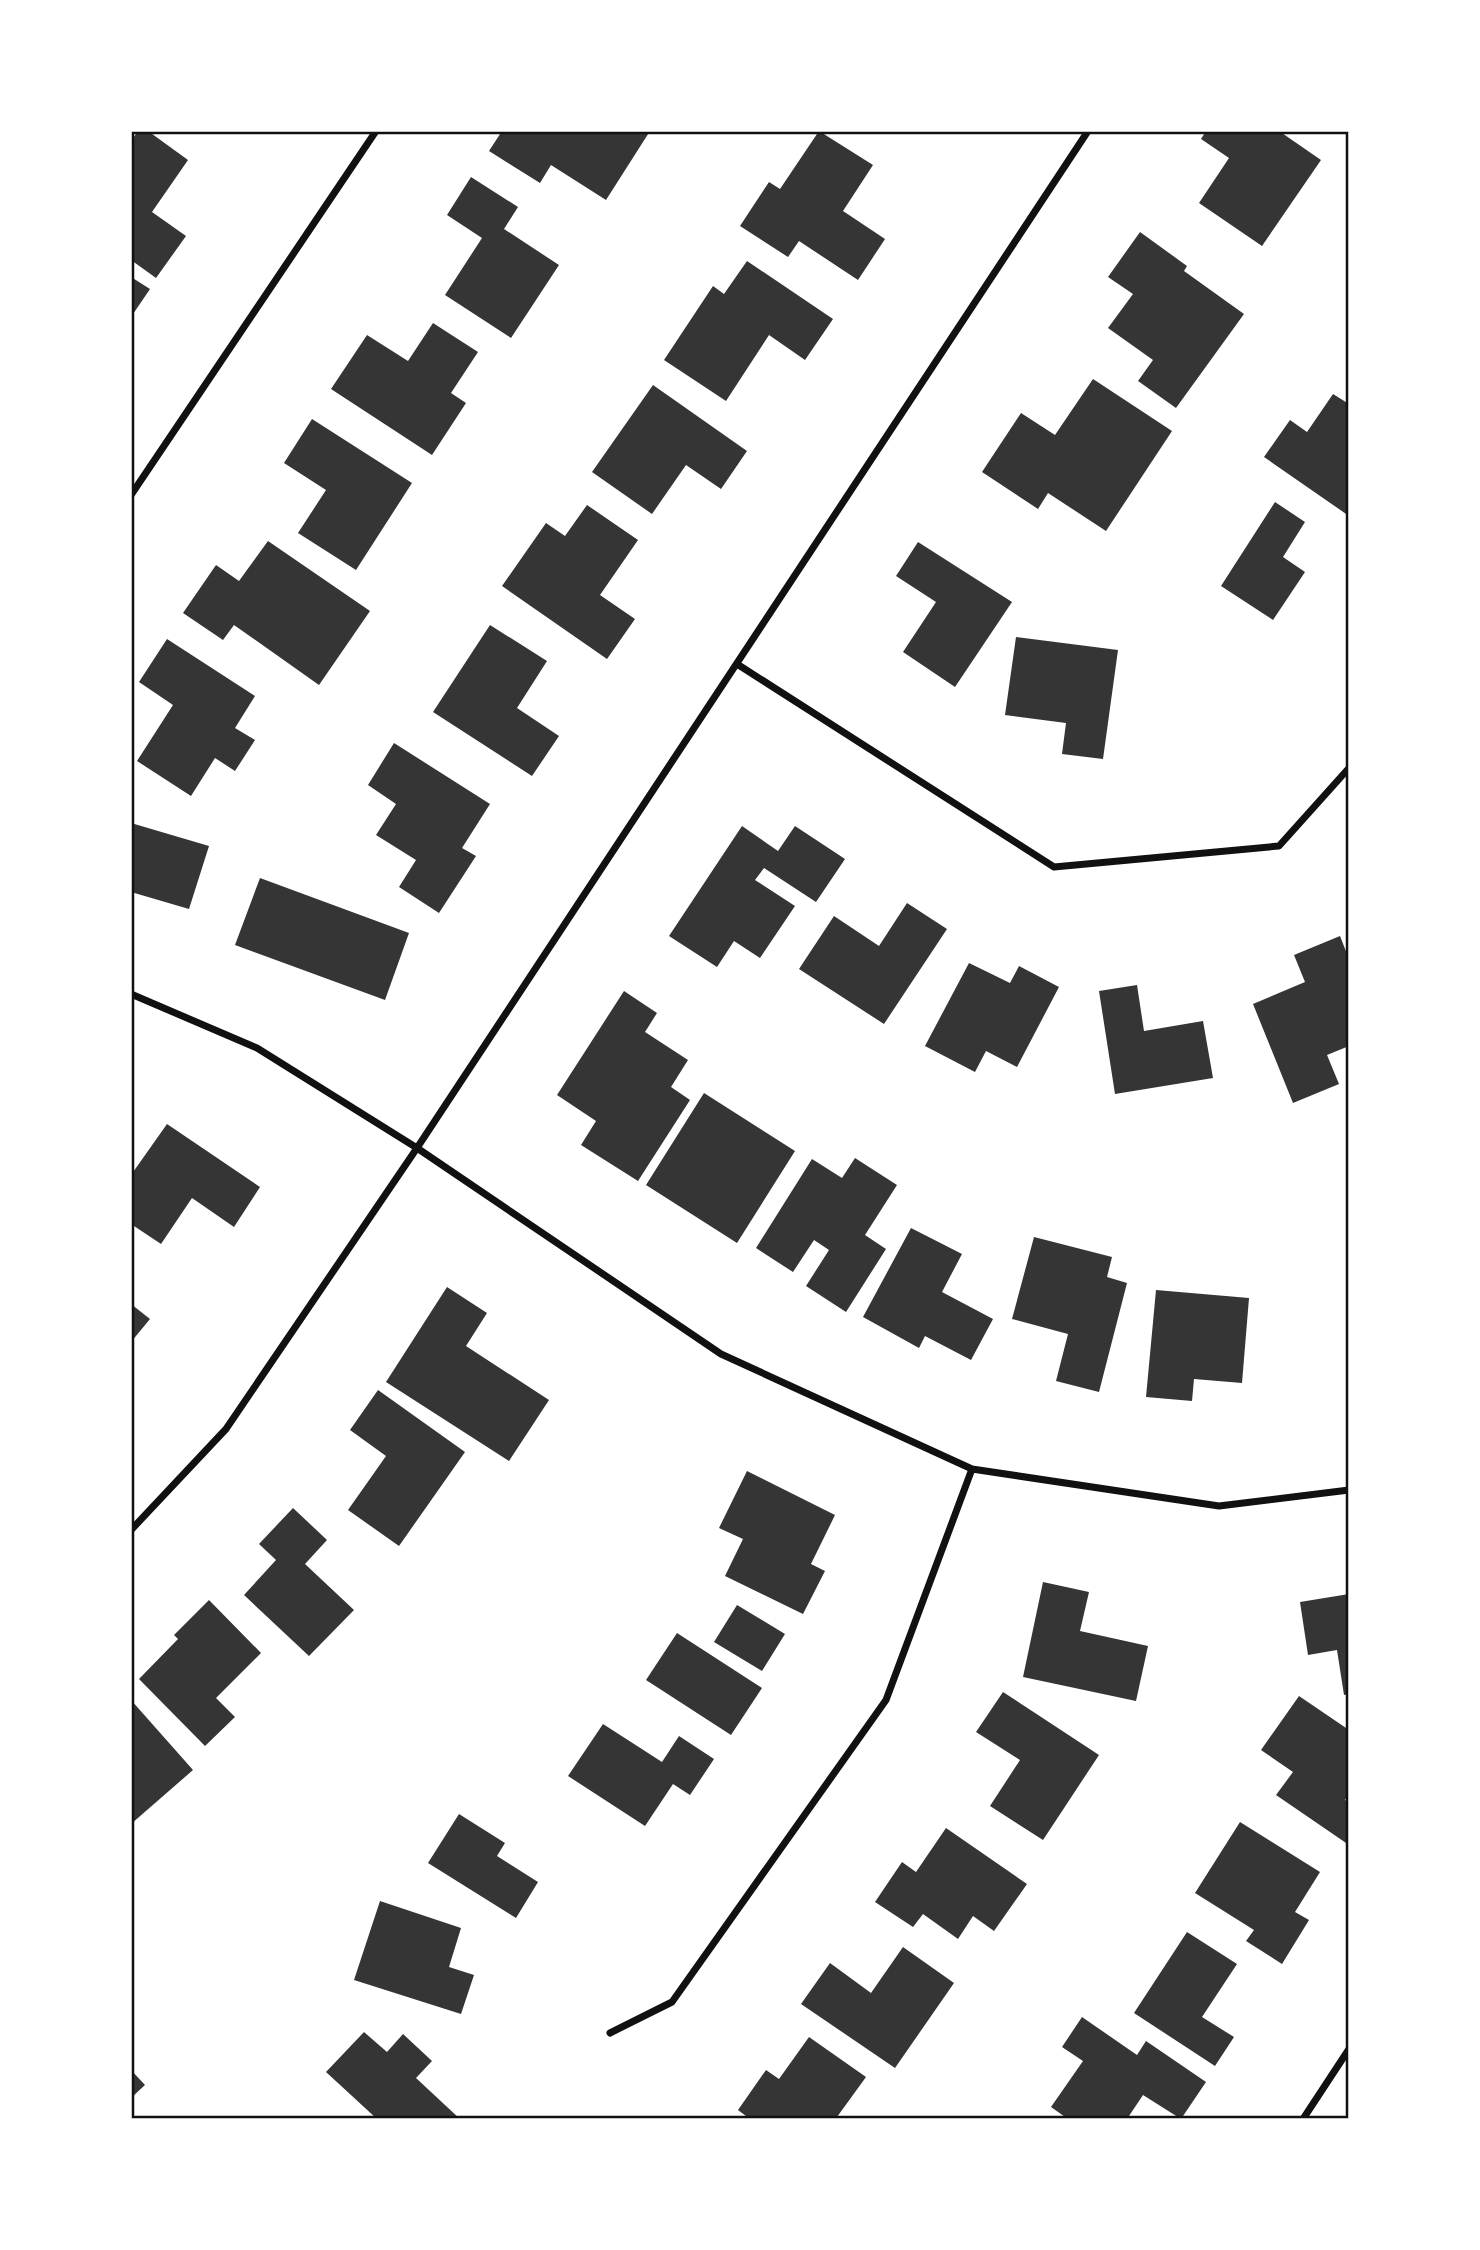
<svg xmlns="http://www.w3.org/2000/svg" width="1480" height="2250" font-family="Roboto,sans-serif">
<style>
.building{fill:#353535}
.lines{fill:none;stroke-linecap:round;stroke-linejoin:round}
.minor{stroke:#111;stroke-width:7}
.neatline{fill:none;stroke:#111;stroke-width:2.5}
</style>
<rect width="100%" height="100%" fill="#fff"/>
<path class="building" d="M 138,131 L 148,131 L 188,160 L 152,212 L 186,236 L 156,278 L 131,260 L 131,141 Z
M 502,131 L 548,133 L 650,131 L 606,200 L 551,165 L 540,183 L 489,151 Z
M 819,131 L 873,165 L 843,211 L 885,239 L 858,280 L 799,241 L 788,257 L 740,226 L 769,182 L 780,189 Z
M 1206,131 L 1279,131 L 1321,160 L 1262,246 L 1199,203 L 1229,158 L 1201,139 Z
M 471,177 L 518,207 L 504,229 L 559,265 L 511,338 L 445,295 L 482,238 L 447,215 Z
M 1140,232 L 1187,266 L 1184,271 L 1244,314 L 1176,408 L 1138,381 L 1153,360 L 1108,328 L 1133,294 L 1108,277 Z
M 747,261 L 833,319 L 805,360 L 769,335 L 726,401 L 664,360 L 713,286 L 724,294 Z
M 131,277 L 150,289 L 131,317 Z
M 433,323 L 478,352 L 451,393 L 466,403 L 432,455 L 331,389 L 367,335 L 408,361 Z
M 1093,379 L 1172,431 L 1106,531 L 1048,493 L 1038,509 L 982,472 L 1021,413 L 1055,435 Z
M 653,385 L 747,451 L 721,489 L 686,465 L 652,514 L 592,472 Z
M 1333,394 L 1349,404 L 1349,516 L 1264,457 L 1290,420 L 1307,432 Z
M 312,419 L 412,483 L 356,570 L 298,533 L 326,490 L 284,463 Z
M 1275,502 L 1305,522 L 1283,557 L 1305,572 L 1273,620 L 1221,586 Z
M 587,505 L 638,540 L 600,595 L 635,619 L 607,659 L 502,586 L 546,523 L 565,536 Z
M 268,541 L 370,611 L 319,685 L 234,625 L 223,640 L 183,613 L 216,565 L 239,581 Z
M 918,542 L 1012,602 L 955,687 L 903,652 L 936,602 L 896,576 Z
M 490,625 L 547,661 L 517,708 L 559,736 L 532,776 L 433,712 Z
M 1016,637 L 1118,650 L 1103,759 L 1062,754 L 1066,723 L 1005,715 Z
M 167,639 L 255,696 L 235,728 L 255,740 L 235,771 L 215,758 L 191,796 L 137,761 L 173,705 L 139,682 Z
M 394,743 L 490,804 L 462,848 L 476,856 L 439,913 L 399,887 L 416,860 L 376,835 L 396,804 L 368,785 Z
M 131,823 L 209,846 L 189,909 L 131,892 Z
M 742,826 L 778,851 L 795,826 L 845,859 L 816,902 L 764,868 L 755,880 L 795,906 L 760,958 L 734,941 L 717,967 L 669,936 Z
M 260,878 L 409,933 L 385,1000 L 235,945 Z
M 907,903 L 947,929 L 884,1024 L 799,969 L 834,916 L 879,946 Z
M 1340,936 L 1349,959 L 1349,1046 L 1327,1055 L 1339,1084 L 1293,1103 L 1253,1004 L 1305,982 L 1294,955 Z
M 969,963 L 1010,983 L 1019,966 L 1059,987 L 1017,1067 L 986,1051 L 975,1072 L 925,1046 Z
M 1137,985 L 1144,1031 L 1203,1021 L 1213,1078 L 1115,1094 L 1099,991 Z
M 624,991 L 657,1013 L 645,1032 L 688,1060 L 671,1087 L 690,1100 L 638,1181 L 581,1145 L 596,1121 L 557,1095 Z
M 704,1093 L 795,1151 L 737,1243 L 646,1185 Z
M 167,1124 L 260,1187 L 234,1227 L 192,1198 L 161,1244 L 131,1224 L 131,1175 Z
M 855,1158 L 897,1185 L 865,1235 L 886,1249 L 846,1312 L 806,1286 L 829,1250 L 814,1240 L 793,1272 L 756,1248 L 812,1159 L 842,1178 Z
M 911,1228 L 962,1254 L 942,1292 L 993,1319 L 971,1360 L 925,1336 L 919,1348 L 863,1317 Z
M 1034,1237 L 1112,1257 L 1107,1277 L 1127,1283 L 1099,1392 L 1056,1381 L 1068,1334 L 1012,1319 Z
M 447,1287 L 487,1313 L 466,1346 L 549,1400 L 509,1461 L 386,1382 Z
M 1156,1290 L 1249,1298 L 1242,1383 L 1194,1379 L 1192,1401 L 1146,1397 Z
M 131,1304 L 150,1319 L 131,1342 Z
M 378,1390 L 465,1452 L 399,1546 L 348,1510 L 386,1456 L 350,1430 Z
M 747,1471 L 835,1515 L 811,1564 L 825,1571 L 803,1614 L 725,1576 L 743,1539 L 719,1528 Z
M 293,1508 L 327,1540 L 305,1564 L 354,1610 L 309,1656 L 244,1595 L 276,1560 L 259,1544 Z
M 1043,1582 L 1089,1592 L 1080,1631 L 1148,1646 L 1136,1701 L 1023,1677 Z
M 1349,1594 L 1349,1694 L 1344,1695 L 1337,1650 L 1308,1655 L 1300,1602 Z
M 209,1600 L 261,1653 L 216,1698 L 235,1717 L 205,1746 L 139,1679 L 178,1639 L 174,1635 Z
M 737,1605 L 785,1634 L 762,1671 L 714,1642 Z
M 677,1633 L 762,1688 L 731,1735 L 646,1680 Z
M 1003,1692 L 1099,1755 L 1043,1840 L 990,1806 L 1020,1760 L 976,1732 Z
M 1299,1696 L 1349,1730 L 1349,1794 L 1345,1800 L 1349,1802 L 1349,1845 L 1276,1795 L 1293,1772 L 1261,1750 Z
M 131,1700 L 193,1770 L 131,1824 Z
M 603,1724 L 662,1762 L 679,1736 L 714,1759 L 690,1795 L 673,1784 L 645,1826 L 568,1776 Z
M 459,1814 L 505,1843 L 497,1856 L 538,1882 L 516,1918 L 428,1863 Z
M 1240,1822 L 1320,1872 L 1295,1912 L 1309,1920 L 1282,1964 L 1246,1941 L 1254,1930 L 1195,1893 Z
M 946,1828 L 1027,1884 L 994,1931 L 973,1916 L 958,1939 L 923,1914 L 913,1927 L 875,1902 L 902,1862 L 916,1872 Z
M 380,1901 L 461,1928 L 449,1967 L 474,1975 L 461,2014 L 354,1980 Z
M 1187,1932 L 1237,1964 L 1202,2017 L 1234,2037 L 1215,2066 L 1134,2013 Z
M 903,1947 L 954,1983 L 895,2068 L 801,2004 L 830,1963 L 871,1993 Z
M 1082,2017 L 1137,2055 L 1146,2041 L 1206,2082 L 1181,2119 L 1143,2095 L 1127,2119 L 1068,2119 L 1051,2107 L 1083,2061 L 1062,2047 Z
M 364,2032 L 387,2052 L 403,2034 L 432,2061 L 416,2078 L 460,2119 L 377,2119 L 326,2072 Z
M 809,2037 L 866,2077 L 837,2117 L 839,2119 L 750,2119 L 738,2110 L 766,2070 L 779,2079 Z
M 131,2070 L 145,2085 L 131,2098 Z"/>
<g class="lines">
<path class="minor" d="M 131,495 L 376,131
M 737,664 L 1054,867 L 1279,846 L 1349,768
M 131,994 L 257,1048 L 417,1148 L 721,1354 L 972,1469 L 1219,1506 L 1349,1490
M 131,1530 L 226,1429 L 417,1148 L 1088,131
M 610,2033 L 672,2002 L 886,1700 L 972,1469
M 1303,2119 L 1349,2049"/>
</g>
<rect width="1480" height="2250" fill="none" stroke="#ffffff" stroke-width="266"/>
<rect x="133" y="133" width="1214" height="1984" class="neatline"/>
</svg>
